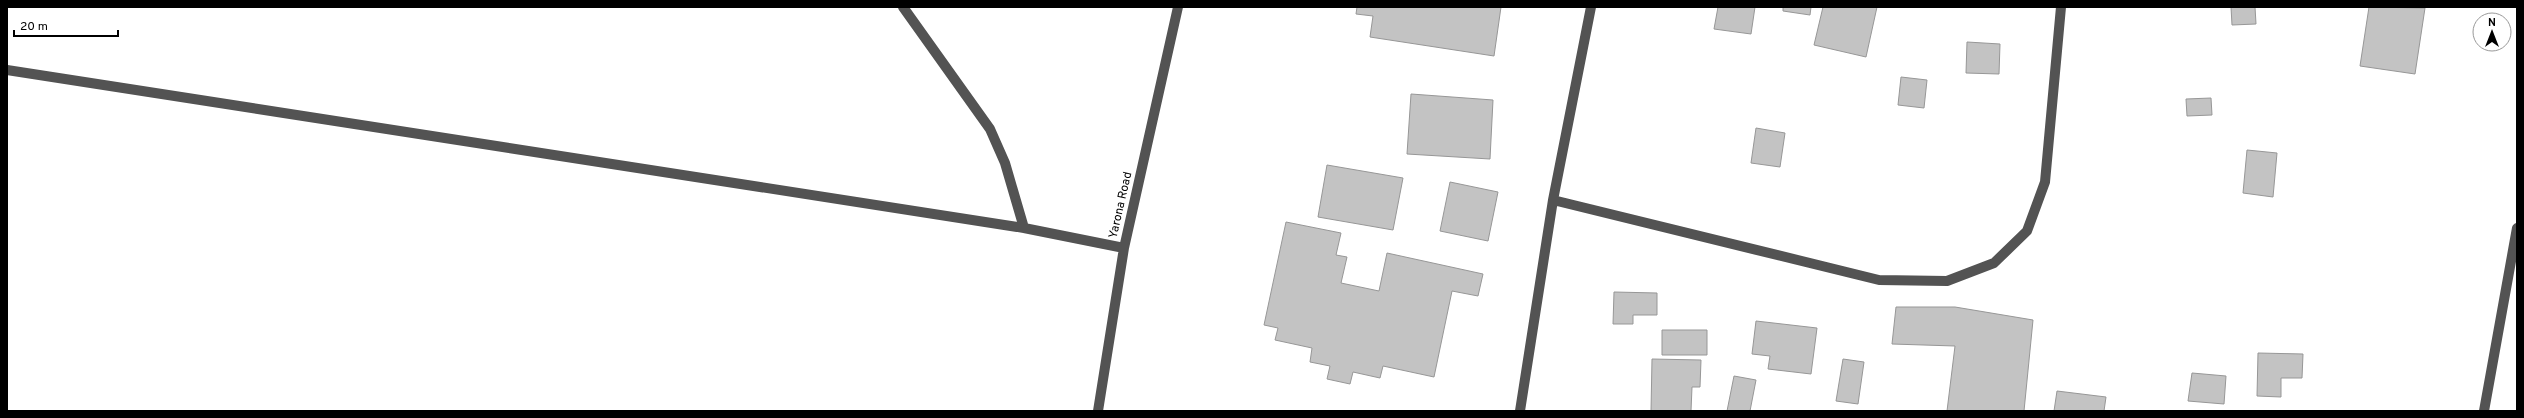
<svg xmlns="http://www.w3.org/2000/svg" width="2524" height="418" font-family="Overpass,sans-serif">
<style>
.building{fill:#c3c3c3;stroke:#979797}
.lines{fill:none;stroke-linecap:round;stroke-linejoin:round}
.minor{stroke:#535353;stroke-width:10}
.labels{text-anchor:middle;stroke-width:3;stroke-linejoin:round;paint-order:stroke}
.street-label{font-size:12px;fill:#000;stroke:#fff}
</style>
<rect width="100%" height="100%" fill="#fff"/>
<path class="building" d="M 1357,7 L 1501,7 L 1494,56 L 1370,37 L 1373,16 L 1356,14 Z
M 1718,7 L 1755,7 L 1751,34 L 1714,29 Z
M 1783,7 L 1811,7 L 1810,15 L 1783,11 Z
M 1823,7 L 1877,7 L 1866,57 L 1814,45 Z
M 2231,7 L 2255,7 L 2256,24 L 2232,25 Z
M 2369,7 L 2425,8 L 2415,74 L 2360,66 Z
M 1967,42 L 2000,44 L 1999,74 L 1966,73 Z
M 1901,77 L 1927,80 L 1924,108 L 1898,105 Z
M 1411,94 L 1493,100 L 1490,159 L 1407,154 Z
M 2211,98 L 2212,115 L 2187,116 L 2186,99 Z
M 1756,128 L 1785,133 L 1780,167 L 1751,163 Z
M 2247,150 L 2277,153 L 2273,197 L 2243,193 Z
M 1327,165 L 1403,178 L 1393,230 L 1318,217 Z
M 1450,182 L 1498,192 L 1488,241 L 1440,231 Z
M 1286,222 L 1341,233 L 1336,255 L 1347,257 L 1341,283 L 1379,291 L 1387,253 L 1483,274 L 1478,296 L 1452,291 L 1434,377 L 1383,366 L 1380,378 L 1353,372 L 1350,384 L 1327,379 L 1330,366 L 1310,362 L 1312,348 L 1275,340 L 1278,328 L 1264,325 Z
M 1614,292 L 1657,293 L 1657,315 L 1633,315 L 1633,324 L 1613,324 Z
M 1896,307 L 1955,307 L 2033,320 L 2024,411 L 1947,411 L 1955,346 L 1892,344 Z
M 1756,321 L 1817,328 L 1811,374 L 1768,369 L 1770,356 L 1752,354 Z
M 1662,330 L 1707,330 L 1707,355 L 1662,355 Z
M 2258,353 L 2303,354 L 2302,378 L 2281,378 L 2281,397 L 2257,396 Z
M 1652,359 L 1701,360 L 1700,387 L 1692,387 L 1691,411 L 1651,411 Z
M 1843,359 L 1864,362 L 1858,404 L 1836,401 Z
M 2192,373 L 2226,376 L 2224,404 L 2188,401 Z
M 1734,376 L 1756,380 L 1750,411 L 1727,411 Z
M 2057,391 L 2106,397 L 2104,411 L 2054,411 Z"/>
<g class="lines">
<path class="minor" d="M 903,7 L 990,129 L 1005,163 L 1024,228
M 7,70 L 1024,228 L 1124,248
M 1553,200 L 1879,280 L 1947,281 L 1994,263 L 2027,231 L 2045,182 L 2061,7
M 1098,411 L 1124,248 L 1178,7
M 1520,411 L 1553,200 L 1591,7
M 2484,411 L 2517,228"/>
</g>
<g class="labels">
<g class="street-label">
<text transform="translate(1120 205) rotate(-77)" y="4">Yarona Road</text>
</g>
</g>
<rect width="2524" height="418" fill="none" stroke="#000000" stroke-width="16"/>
<g transform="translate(2492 32)"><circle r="19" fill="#ffffff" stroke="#999999"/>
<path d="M0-3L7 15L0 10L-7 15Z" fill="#000000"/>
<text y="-6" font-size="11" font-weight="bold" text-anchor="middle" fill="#000000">N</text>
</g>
<path d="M14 30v6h104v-6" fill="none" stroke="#000000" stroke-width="2"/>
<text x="20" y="30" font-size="12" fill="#000000" stroke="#ffffff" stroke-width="3" paint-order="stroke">20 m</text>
</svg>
